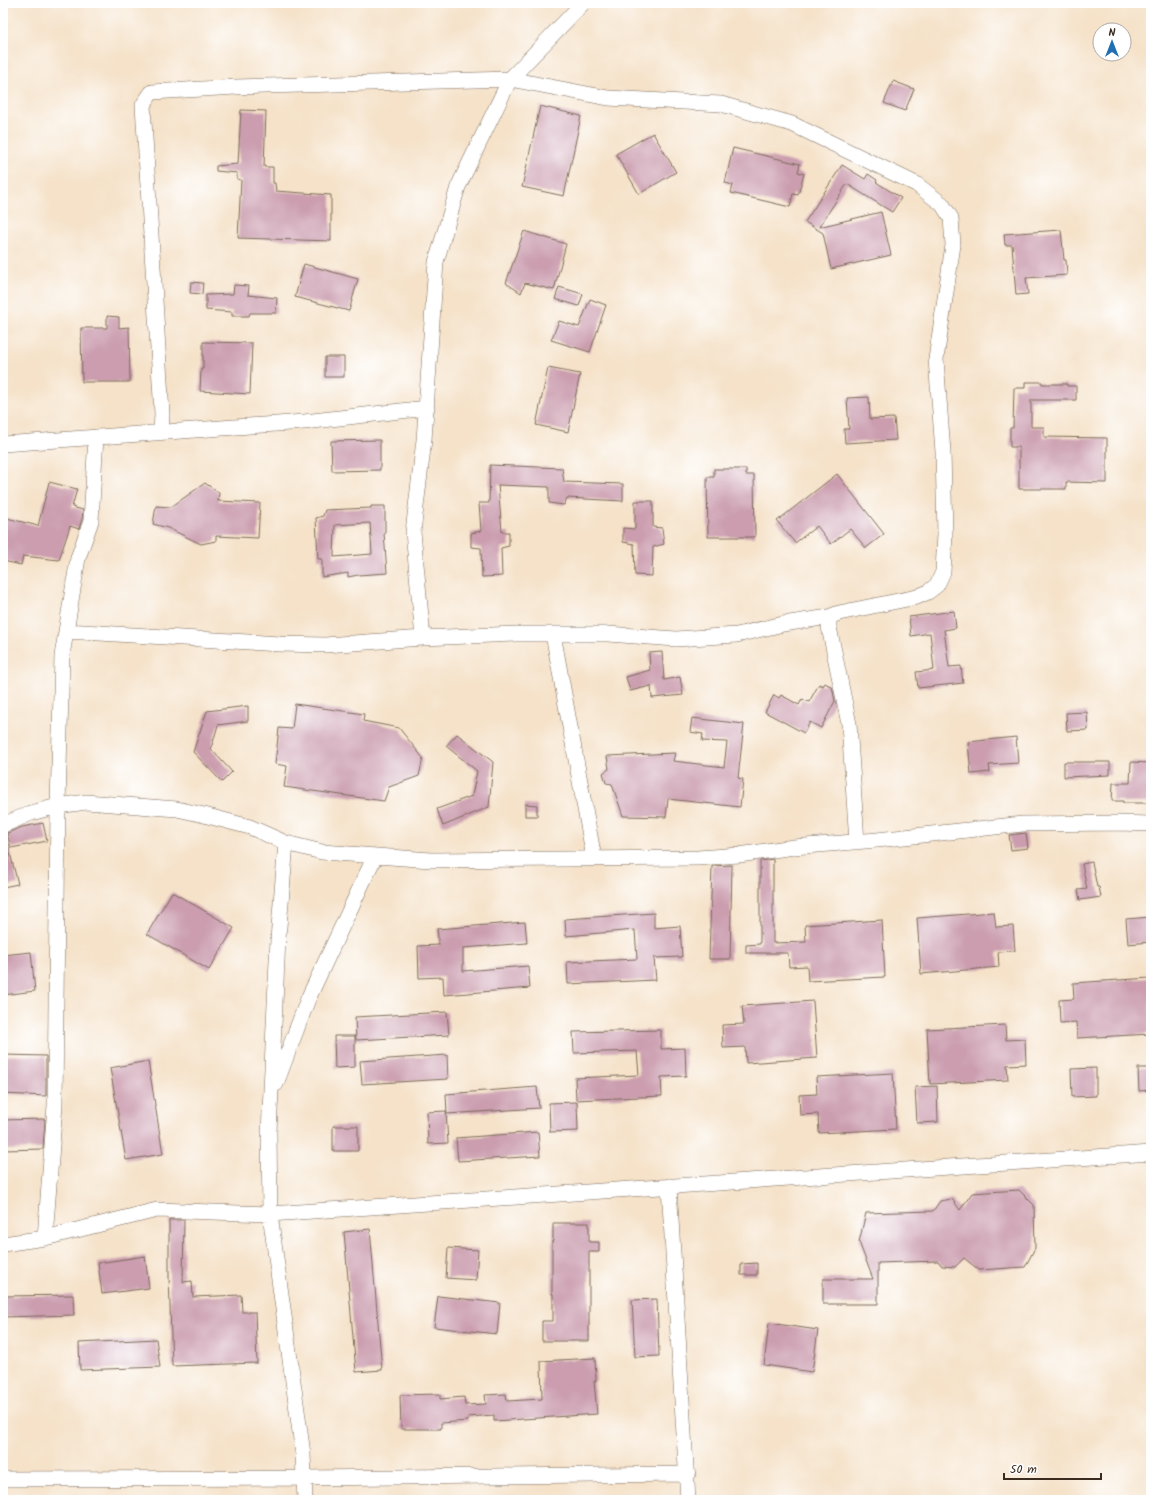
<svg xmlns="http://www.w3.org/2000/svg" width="1154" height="1503" font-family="Kalam,sans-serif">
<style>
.building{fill:#cb9daf;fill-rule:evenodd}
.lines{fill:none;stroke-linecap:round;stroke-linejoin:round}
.street-casing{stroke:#7c6a5a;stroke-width:16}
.street{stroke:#fff;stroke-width:15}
</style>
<rect width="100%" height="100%" fill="#fff"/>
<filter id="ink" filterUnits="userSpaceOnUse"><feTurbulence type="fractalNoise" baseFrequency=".025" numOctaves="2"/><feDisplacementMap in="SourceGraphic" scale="8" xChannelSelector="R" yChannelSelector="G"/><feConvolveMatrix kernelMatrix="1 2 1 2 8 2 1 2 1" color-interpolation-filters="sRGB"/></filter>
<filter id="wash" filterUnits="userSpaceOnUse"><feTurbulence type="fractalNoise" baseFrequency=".012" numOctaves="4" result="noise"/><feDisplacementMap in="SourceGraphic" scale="16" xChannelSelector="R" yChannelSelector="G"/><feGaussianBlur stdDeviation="0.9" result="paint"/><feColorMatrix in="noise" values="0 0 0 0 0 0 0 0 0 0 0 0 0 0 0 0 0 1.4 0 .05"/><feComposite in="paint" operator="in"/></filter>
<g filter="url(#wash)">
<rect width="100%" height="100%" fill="#f5e2c9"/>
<g id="blocks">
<path class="building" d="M 893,81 L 914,89 L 905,111 L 884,103 Z
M 540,106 L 581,116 L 564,196 L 522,187 Z
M 241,110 L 266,111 L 264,167 L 273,167 L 273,183 L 275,183 L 276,191 L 331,195 L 331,241 L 238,238 L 241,180 L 237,179 L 237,173 L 216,171 L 216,166 L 238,164 Z
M 653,133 L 676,172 L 639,194 L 616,154 Z
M 733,148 L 800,164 L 798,172 L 804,174 L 798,195 L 793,194 L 790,207 L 731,193 L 733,185 L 725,183 Z
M 842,165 L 865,179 L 868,174 L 877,180 L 876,182 L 901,198 L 892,212 L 847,184 L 819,227 L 881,212 L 891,255 L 831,269 L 823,233 L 805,222 Z
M 1061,230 L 1064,260 L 1066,260 L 1067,275 L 1026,278 L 1028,294 L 1016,295 L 1012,245 L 1005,245 L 1004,234 Z
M 524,231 L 566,244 L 554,290 L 525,283 L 521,293 L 506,283 Z
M 304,264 L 358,279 L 349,311 L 295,297 Z
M 191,282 L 203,283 L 202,294 L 190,293 Z
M 234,285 L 249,286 L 248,295 L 277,298 L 276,313 L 250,313 L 249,316 L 232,316 L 232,312 L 206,310 L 206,295 L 233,294 Z
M 559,287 L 583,294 L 579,306 L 555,299 Z
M 590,299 L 606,305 L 590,352 L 551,340 L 559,321 L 579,327 Z
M 107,316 L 119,317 L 119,328 L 129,327 L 130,382 L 82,382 L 81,328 L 107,328 Z
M 203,342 L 252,343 L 250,394 L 200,391 L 201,369 L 203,369 Z
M 325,357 L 344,357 L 344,377 L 325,377 Z
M 548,368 L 580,374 L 568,432 L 536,425 Z
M 1025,382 L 1042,382 L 1042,384 L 1067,384 L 1067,386 L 1076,386 L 1076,400 L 1031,400 L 1031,427 L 1044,427 L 1044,437 L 1107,438 L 1107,483 L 1066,482 L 1066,489 L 1019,489 L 1019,447 L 1010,447 L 1010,428 L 1013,428 L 1014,388 L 1025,388 Z
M 869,397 L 870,419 L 894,418 L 896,440 L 845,443 L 844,429 L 849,429 L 847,398 Z
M 380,440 L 380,470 L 332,471 L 331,441 Z
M 490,465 L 562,468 L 564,482 L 623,484 L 623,501 L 567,498 L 564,505 L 549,503 L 549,487 L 498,485 L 502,532 L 509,532 L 509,546 L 501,548 L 502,576 L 482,577 L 481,548 L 471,547 L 471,533 L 481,531 L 479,503 L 489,503 Z
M 714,469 L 746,469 L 746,475 L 754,475 L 755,537 L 708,537 L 707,477 L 714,477 Z
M 837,474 L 884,534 L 866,548 L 850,529 L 831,544 L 817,526 L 795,543 L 777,521 Z
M 49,482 L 77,489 L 72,507 L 83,510 L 82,519 L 79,529 L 70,526 L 59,560 L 23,556 L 21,565 L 3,561 L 5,540 L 3,539 L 3,517 L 38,526 Z
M 205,483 L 219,493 L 218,501 L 260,503 L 258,538 L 216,536 L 216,541 L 201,544 L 168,528 L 153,524 L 156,506 L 171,507 Z
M 635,501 L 653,501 L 653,527 L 662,528 L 664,544 L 653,547 L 652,576 L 635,575 L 634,544 L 623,542 L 623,528 L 635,529 Z
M 371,506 L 385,506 L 385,533 L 384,533 L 387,573 L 358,575 L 348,577 L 348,573 L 322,577 L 322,559 L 318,559 L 316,518 L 323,516 L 325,510 L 371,508 ZM 370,523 L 372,554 L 334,557 L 335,525 Z
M 954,611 L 956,628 L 944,630 L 949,667 L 961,666 L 963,683 L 918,688 L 916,672 L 934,670 L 930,633 L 911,636 L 909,617 Z
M 662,652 L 664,680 L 680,677 L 683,695 L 652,698 L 651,686 L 630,691 L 626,677 L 650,670 L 649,653 Z
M 825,683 L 832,687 L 835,701 L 821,728 L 810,722 L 804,733 L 765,712 L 774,695 L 779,698 L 781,695 L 799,705 L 802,699 L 809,702 L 819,684 L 823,686 Z
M 295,704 L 364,714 L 363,721 L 399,728 L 423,758 L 419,776 L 389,787 L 384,801 L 284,787 L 287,766 L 275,764 L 279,728 L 292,729 Z
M 248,706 L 248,721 L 218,725 L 211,749 L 232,772 L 222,782 L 193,752 L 207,711 Z
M 1087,712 L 1088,730 L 1067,731 L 1066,713 Z
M 692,718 L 744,724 L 738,778 L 743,779 L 740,807 L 668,799 L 666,817 L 623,816 L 612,784 L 606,783 L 603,773 L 609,769 L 607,756 L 675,753 L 673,761 L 724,767 L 727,742 L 702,741 L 703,734 L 690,732 Z
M 457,734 L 493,762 L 489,807 L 443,826 L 437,809 L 472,796 L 477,771 L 446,746 Z
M 1016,737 L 1018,763 L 989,765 L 990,772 L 971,774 L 968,742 Z
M 1064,762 L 1110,762 L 1110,775 L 1064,777 Z
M 1131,762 L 1151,763 L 1151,803 L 1123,803 L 1123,801 L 1112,801 L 1113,783 L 1130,783 Z
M 525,804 L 537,805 L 537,816 L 525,816 Z
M 43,823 L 47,841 L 11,848 L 7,833 L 22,827 Z
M 1026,833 L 1028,848 L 1011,850 L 1009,835 Z
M 3,841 L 7,841 L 18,884 L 3,887 Z
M 773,859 L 773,943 L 806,942 L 805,925 L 882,920 L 885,977 L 808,981 L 807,966 L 789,967 L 788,953 L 746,953 L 746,945 L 760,944 L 760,861 Z
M 1092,862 L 1097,887 L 1099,887 L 1101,897 L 1080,900 L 1078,890 L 1087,889 L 1082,864 Z
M 732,865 L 730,959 L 709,959 L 712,866 Z
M 172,892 L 234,928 L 209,970 L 147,934 Z
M 994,912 L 996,927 L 1013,926 L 1015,951 L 998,952 L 999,967 L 921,974 L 917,918 Z
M 654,913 L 654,928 L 680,926 L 682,957 L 654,958 L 656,980 L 568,984 L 567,962 L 637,959 L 635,930 L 566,936 L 565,919 Z
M 1151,917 L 1151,942 L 1128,944 L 1126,919 Z
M 525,922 L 527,943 L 463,948 L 463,971 L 528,966 L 530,988 L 444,995 L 443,977 L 419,978 L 418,946 L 439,945 L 437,929 Z
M 31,952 L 35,991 L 3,995 L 3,955 Z
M 1150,978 L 1151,1034 L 1077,1038 L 1076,1022 L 1060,1023 L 1059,1000 L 1074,999 L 1073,983 Z
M 813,1001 L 817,1058 L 746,1063 L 745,1047 L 723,1048 L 722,1025 L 744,1024 L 742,1006 Z
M 447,1012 L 449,1035 L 356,1040 L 355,1017 Z
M 1005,1025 L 1006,1040 L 1025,1039 L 1026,1064 L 1007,1065 L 1008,1080 L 930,1084 L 927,1029 Z
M 661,1030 L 661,1049 L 685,1048 L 686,1076 L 661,1077 L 662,1096 L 576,1100 L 575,1078 L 639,1075 L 637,1051 L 574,1053 L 573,1032 Z
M 334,1036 L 355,1036 L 355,1067 L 335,1068 Z
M 3,1055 L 46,1056 L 46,1096 L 3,1094 Z
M 447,1055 L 448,1079 L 362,1084 L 360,1061 Z
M 148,1061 L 163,1154 L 126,1160 L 110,1068 Z
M 1096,1068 L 1096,1096 L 1072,1097 L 1071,1069 Z
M 1138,1068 L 1151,1068 L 1151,1090 L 1139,1091 Z
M 893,1073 L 896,1129 L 819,1133 L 818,1114 L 800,1115 L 799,1095 L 817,1094 L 816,1077 Z
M 937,1086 L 938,1122 L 917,1123 L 915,1087 Z
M 537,1087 L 539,1108 L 447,1114 L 446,1094 Z
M 577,1102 L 578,1131 L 550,1132 L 549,1103 Z
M 446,1111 L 448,1143 L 428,1144 L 427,1112 Z
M 45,1119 L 43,1149 L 3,1150 L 3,1120 Z
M 333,1126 L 358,1126 L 358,1151 L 333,1151 Z
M 538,1132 L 540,1156 L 458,1161 L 456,1138 Z
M 1019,1190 L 1034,1205 L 1035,1248 L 1025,1267 L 979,1270 L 964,1258 L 955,1267 L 942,1266 L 938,1261 L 878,1263 L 878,1304 L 823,1304 L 823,1279 L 873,1279 L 859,1242 L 866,1213 L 933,1211 L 940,1201 L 952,1199 L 960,1210 L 972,1193 Z
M 169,1220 L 184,1220 L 183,1282 L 192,1281 L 193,1297 L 241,1295 L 242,1312 L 255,1312 L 257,1363 L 172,1366 L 169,1276 Z
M 553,1223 L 589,1223 L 589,1242 L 599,1242 L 599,1252 L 589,1252 L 589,1341 L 542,1341 L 542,1321 L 553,1321 L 553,1294 L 552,1294 L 552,1241 L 553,1241 Z
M 370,1229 L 382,1370 L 356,1372 L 344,1232 Z
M 448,1248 L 478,1250 L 476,1280 L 446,1278 Z
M 145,1256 L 149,1288 L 102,1294 L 98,1263 Z
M 757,1263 L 757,1275 L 741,1275 L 741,1264 Z
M 73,1295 L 74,1315 L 3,1317 L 3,1296 Z
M 438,1296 L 500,1303 L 497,1334 L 434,1327 Z
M 657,1299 L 659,1356 L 635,1357 L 632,1300 Z
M 769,1323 L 818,1330 L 812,1372 L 764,1365 Z
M 156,1339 L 160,1367 L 80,1370 L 79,1343 Z
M 595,1358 L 596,1381 L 594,1381 L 597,1414 L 494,1421 L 494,1415 L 468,1417 L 468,1421 L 441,1423 L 441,1429 L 401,1429 L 400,1395 L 440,1394 L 440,1399 L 464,1397 L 465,1405 L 486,1404 L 485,1395 L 506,1394 L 507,1401 L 542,1399 L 541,1361 Z"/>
</g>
</g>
<g filter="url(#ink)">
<use href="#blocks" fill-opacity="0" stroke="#7c6a5a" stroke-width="1"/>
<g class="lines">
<defs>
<path id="street" d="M 3,444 L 304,422 L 427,408
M 829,617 L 829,627 L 849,724 L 857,842
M 66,631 L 280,644 L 325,645 L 423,638 L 517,634 L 608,634 L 676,639 L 737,635 L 783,624 L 829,617 L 839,613 L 917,597 L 928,592 L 937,585 L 943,572 L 945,534 L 943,452 L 936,359 L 953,245 L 951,218 L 942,204 L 916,184 L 792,124 L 721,104 L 608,98 L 510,79 L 236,87 L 152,92 L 143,105 L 162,414 L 161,432
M 553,634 L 594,858
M 423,638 L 413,532 L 424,440 L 436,262 L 458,187 L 510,79 L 583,3
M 3,825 L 31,813 L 58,806 L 86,802 L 177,809 L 204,815 L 250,827 L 286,843 L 322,852 L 431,860 L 698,858 L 739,855 L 794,847 L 877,840 L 1023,824 L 1118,823 L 1151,824
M 286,843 L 278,939 L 269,1133 L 270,1214 L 303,1454 L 305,1500
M 276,1084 L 308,999 L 375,856
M 669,1186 L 688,1500
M 45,1238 L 55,1105 L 58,806 L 62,656 L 78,558 L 91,521 L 96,437
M 3,1244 L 45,1238 L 157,1210 L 270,1214 L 1151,1153
M 3,1479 L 305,1478 L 688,1474"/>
</defs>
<use href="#street" class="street-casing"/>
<use href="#street" class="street"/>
</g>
</g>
<rect width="1154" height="1503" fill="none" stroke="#fff" stroke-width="16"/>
<g transform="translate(1112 42)"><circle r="19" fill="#ffffff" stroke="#b1aaa5"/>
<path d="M0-3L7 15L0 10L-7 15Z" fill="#1f6fb2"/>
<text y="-6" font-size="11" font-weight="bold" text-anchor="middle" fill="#3b2a1e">N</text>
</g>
<path d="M1004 1473v6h97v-6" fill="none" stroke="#3b2a1e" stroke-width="2"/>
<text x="1010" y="1473" font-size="12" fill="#3b2a1e" stroke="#ffffff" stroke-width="3" paint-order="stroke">50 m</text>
</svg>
